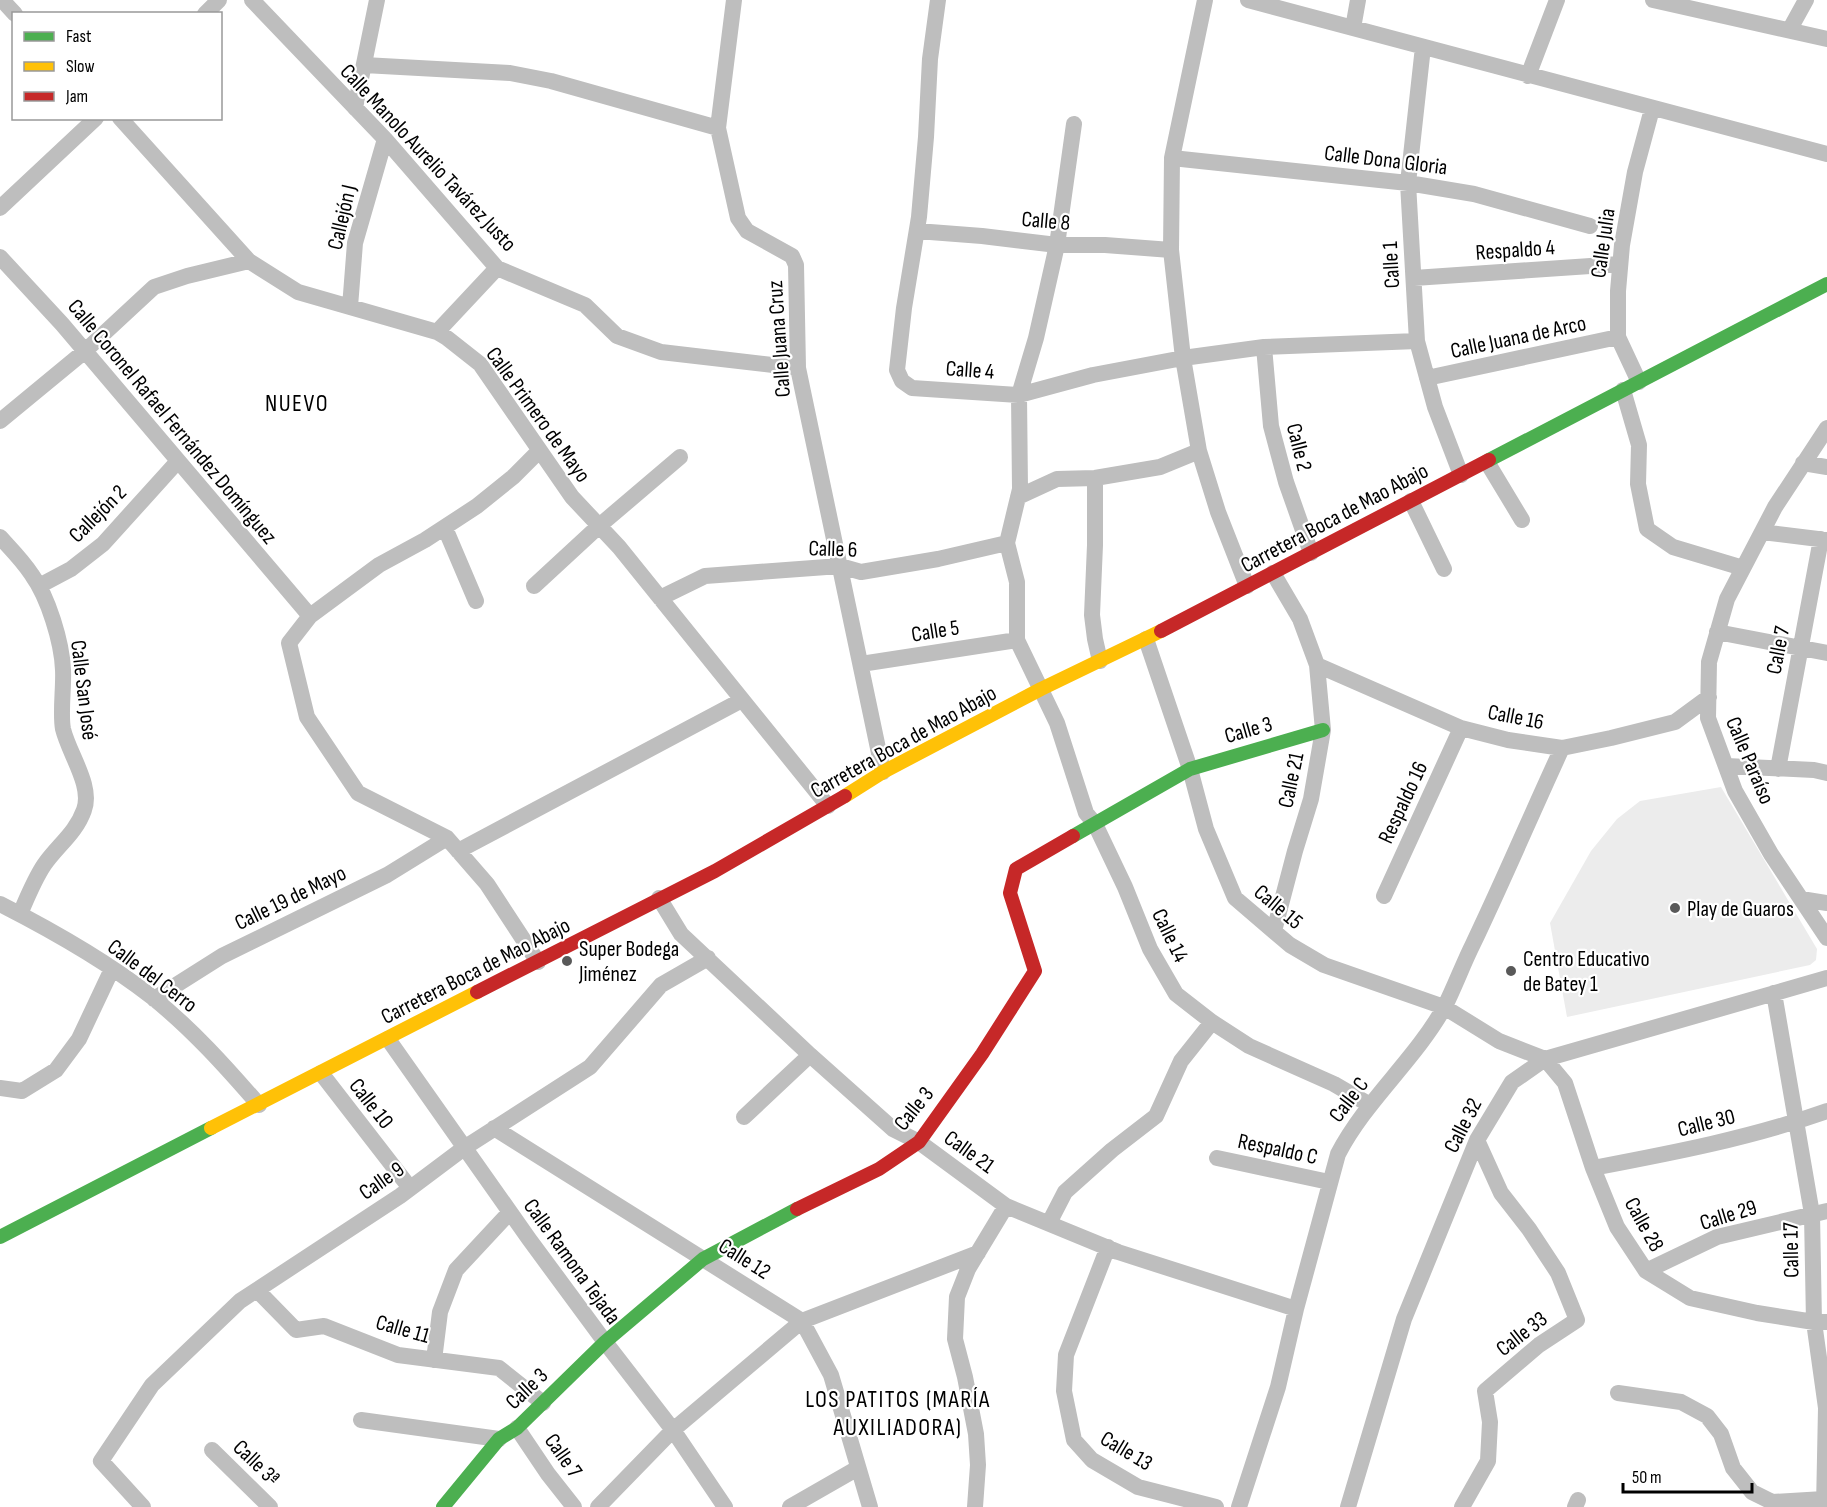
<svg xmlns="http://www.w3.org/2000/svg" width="1827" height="1507" font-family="'Sofia Sans Condensed',sans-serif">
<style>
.green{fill:#ececec}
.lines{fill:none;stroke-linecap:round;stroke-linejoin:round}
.street{stroke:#bebebe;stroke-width:16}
.fast{stroke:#4caf50;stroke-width:14}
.slow{stroke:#ffc107;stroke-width:14}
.jam{stroke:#c62828;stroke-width:14}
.poi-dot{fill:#595959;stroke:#fff;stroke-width:2}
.labels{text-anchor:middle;stroke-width:4.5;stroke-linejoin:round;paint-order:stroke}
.street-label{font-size:22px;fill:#000;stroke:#fff}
.poi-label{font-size:22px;fill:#000;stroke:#fff;text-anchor:start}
.neighbourhood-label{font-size:24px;letter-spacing:1.5px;fill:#000;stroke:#fff}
</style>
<rect width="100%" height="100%" fill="#fff"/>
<path class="green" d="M 1721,787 L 1817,949 L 1816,960 L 1810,965 L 1567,1017 L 1550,923 L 1591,851 L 1617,819 L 1640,801 Z"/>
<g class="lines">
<path class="street" d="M 2,0 L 15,14
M 252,0 L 385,139 L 497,268 L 585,305 L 617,336 L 661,352 L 798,368
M 734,0 L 718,128 L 738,218 L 747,231 L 792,256 L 796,265 L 798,368 L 883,772
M 938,0 L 930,59 L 926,137 L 919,217 L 904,308 L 897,370 L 902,381 L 912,388 L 1019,395 L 1093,375 L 1183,358 L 1264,347 L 1417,341
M 1205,0 L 1172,158 L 1171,250 L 1183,358 L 1199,451 L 1218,512 L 1247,586
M 1248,0 L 1827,154
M 1653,0 L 1827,39
M 205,14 L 219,0
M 1353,28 L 1358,0
M 1790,29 L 1806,0
M 1423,47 L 1408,183 L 1417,341 L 1435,407 L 1461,475
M 364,65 L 510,73 L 551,81 L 718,128
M 1528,76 L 1557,0
M 355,108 L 377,0
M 120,118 L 249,261 L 298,292 L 437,332 L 447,338 L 480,364 L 572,497 L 619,547 L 828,806
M 1074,124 L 1057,245 L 1036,338 L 1019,395 L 1020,489 L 1007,543 L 1017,582 L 1017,640 L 1057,723 L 1086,813 L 1095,824 L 1125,887 L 1150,949 L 1176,994 L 1212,1022 L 1249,1046 L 1334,1084 L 1370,1105
M 1172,158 L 1408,183 L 1474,194 L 1590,226
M 0,208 L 96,118
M 917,231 L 982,236 L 1057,245 L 1105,245 L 1171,250
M 0,257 L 62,324 L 310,616
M 1414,278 L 1620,264
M 350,307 L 355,243 L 385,139
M 437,332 L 497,268
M 1264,347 L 1271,426 L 1286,482 L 1311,553
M 1427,378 L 1618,337
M 1639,382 L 1618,337 L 1618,291 L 1622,245 L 1635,172 L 1652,109
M 1623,390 L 1639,445 L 1638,484 L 1647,529 L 1673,547 L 1743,568
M 0,421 L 85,351 L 154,287 L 187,276 L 249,261
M 1827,428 L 1775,507 L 1727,599 L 1709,662 L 1708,718 L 1735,791 L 1771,854 L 1827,938
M 1487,462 L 1522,520
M 1803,463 L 1827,467
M 1095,478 L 1095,545 L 1092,615 L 1095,639 L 1100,661
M 1018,497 L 1057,479 L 1095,478 L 1160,467 L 1199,451
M 1411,501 L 1444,569
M 445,528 L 476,601
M 1762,532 L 1827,540
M 0,537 C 11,549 23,561 32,575 C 48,597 62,642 63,670 C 64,686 60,713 63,729 C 69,754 93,786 84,810 C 76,833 57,846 44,865 C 34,880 27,898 20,914
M 1273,573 L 1300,619 L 1317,665 L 1323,730 L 1311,799 L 1295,851 L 1274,931
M 39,586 L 71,569 L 103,544 L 178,461
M 534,586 L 599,526 L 680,457
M 660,598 L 705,576 L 840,566 L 861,572 L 938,559 L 1007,543
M 1717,632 L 1827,653
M 1146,639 L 1190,769 L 1206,829 L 1235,898 L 1290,945 L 1324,965 L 1444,1007 L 1499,1041 L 1545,1059 L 1565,1083 L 1593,1168 L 1617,1227 L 1646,1271 L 1690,1298 L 1757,1313 L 1814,1322 L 1827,1322
M 861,664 L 1017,640
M 1317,665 L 1461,728 L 1508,740 L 1562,748 L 1611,738 L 1675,722 L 1709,697
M 1726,766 L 1814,770 L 1827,773
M 1778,769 L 1821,539
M 458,851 L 742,700
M 1384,896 L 1461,728
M 659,898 L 681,934 L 810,1055 L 893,1129 L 919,1142 L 1006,1206 L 1118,1252 L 1296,1309
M 1801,899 L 1827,903
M 0,904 C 53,931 106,961 152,997 C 192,1029 226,1067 259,1105
M 538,962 L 487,884 L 447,838 L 358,793 L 307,717 L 289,643 L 310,616 L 379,565 L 425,540 L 477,506 L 513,477 L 539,451
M 1774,993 L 1812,1214 L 1814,1322 L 1826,1408 L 1824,1507
M 154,999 L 222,956 L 387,875 L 447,838
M 388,1039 L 529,1239 L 605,1342 L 673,1430 L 725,1507
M 321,1073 L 410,1188
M 0,1088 L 22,1091 L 56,1070 L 79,1039 L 112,969
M 744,1117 L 810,1055
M 494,1128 L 802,1321 L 831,1375 L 870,1507
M 1217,1158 L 1329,1182
M 1593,1168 C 1672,1153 1751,1138 1827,1111
M 1049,1223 L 1065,1192 L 1112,1150 L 1156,1116 L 1181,1061 L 1212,1022
M 1108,1247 L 1066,1355 L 1064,1391 L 1074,1440 L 1092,1460 L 1138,1487 L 1216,1507
M 1646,1271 L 1717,1237 L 1827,1211
M 257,1290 L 296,1330 L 324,1326 L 398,1355 L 499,1368 L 543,1403
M 434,1360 L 440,1312 L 456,1270 L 510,1212
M 1618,1393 L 1681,1402 L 1707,1416 L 1721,1434 L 1733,1468 L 1752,1492 L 1772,1502 L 1824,1499
M 361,1420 L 499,1439
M 517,1428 L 548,1474 L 574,1507
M 212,1450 L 270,1507
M 143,1507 L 101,1461 L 152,1385 L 240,1301 L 400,1196 L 464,1148 L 590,1067 L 661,985 L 708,958
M 598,1507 L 673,1430 L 802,1321 L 978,1253
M 790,1507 L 858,1468
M 975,1507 L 978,1465 L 976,1434 L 965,1377 L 955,1339 L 957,1297 L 968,1269 L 1006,1206
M 1239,1507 L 1278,1387 L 1296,1309 L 1338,1154 C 1366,1100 1415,1060 1445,1006 C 1455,986 1463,964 1473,944 C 1504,879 1532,813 1562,748
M 1348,1507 L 1404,1319 L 1477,1140 L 1512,1082 L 1545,1059 L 1827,978
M 1462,1507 L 1488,1461 L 1490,1422 L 1485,1391 L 1539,1345 L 1577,1320 L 1558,1273 L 1529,1229 L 1501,1193 L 1477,1140
M 1575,1507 L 1578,1500"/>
<path class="fast" d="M 1489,460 L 1827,284
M 1073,836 L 1190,769 L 1323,730
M 0,1237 L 211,1128
M 443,1507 L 499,1439 L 517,1428 L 605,1342 L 703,1259 L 797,1209"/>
<path class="slow" d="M 845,796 L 883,772 L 1041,689 L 1161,631
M 211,1128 L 477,992"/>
<path class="jam" d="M 1161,631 L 1489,460
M 477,992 L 715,871 L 845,796
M 797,1209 L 879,1169 L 919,1142 L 982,1054 L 1035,971 L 1010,893 L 1016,869 L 1073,836"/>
</g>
<g class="poi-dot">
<circle cx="1675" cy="908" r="6"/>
<circle cx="567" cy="961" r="6"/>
<circle cx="1511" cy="971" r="6"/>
</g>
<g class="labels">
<g class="street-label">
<text transform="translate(429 157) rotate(47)" y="8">Calle Manolo Aurelio Tavárez Justo</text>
<text transform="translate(1386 159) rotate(7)" y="8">Calle Dona Gloria</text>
<text transform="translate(341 217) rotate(-77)" y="8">Callejón J</text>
<text transform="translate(1046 220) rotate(5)" y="8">Calle 8</text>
<text transform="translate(1602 243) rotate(-82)" y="8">Calle Julia</text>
<text transform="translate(1515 249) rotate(-4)" y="8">Respaldo 4</text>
<text transform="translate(1390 265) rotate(-93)" y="8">Calle 1</text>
<text transform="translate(1518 336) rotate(-12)" y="8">Calle Juana de Arco</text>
<text transform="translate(778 339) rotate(-94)" y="8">Calle Juana Cruz</text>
<text transform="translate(970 369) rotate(4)" y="8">Calle 4</text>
<text transform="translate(539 414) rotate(54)" y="8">Calle Primero de Mayo</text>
<text transform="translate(173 421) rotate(50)" y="8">Calle Coronel Rafael Fernández Domínguez</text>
<text transform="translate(1300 447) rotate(76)" y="8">Calle 2</text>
<text transform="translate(97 513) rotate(-45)" y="8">Callejón 2</text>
<text transform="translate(1334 517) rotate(-28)" y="8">Carretera Boca de Mao Abajo</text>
<text transform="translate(833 548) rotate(2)" y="8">Calle 6</text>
<text transform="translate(935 630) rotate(-9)" y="8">Calle 5</text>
<text transform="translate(1777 650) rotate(-79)" y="8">Calle 7</text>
<text transform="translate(85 690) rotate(83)" y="8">Calle San José</text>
<text transform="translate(1516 716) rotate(11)" y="8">Calle 16</text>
<text transform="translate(1248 729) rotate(-16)" y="8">Calle 3</text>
<text transform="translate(903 741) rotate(-29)" y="8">Carretera Boca de Mao Abajo</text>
<text transform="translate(1751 760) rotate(67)" y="8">Calle Paraíso</text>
<text transform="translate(1290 780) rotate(-78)" y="8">Calle 21</text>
<text transform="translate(1402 802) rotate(-65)" y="8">Respaldo 16</text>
<text transform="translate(290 897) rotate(-26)" y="8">Calle 19 de Mayo</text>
<text transform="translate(1279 906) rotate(40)" y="8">Calle 15</text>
<text transform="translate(1171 935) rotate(64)" y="8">Calle 14</text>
<text transform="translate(475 970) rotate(-27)" y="8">Carretera Boca de Mao Abajo</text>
<text transform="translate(153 975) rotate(37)" y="8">Calle del Cerro</text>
<text transform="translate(1348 1099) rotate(-53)" y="8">Calle C</text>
<text transform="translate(372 1103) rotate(52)" y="8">Calle 10</text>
<text transform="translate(913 1108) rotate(-51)" y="8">Calle 3</text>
<text transform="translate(1706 1122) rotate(-14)" y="8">Calle 30</text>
<text transform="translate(1462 1125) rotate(-63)" y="8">Calle 32</text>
<text transform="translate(1278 1148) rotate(12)" y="8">Respaldo C</text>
<text transform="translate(970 1151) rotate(36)" y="8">Calle 21</text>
<text transform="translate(381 1180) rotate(-35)" y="8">Calle 9</text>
<text transform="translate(1728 1214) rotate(-17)" y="8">Calle 29</text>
<text transform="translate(1645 1224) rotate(61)" y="8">Calle 28</text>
<text transform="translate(1790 1250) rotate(-91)" y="8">Calle 17</text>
<text transform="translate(745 1258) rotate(32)" y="8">Calle 12</text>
<text transform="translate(573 1261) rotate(54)" y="8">Calle Ramona Tejada</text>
<text transform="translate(403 1328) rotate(16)" y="8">Calle 11</text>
<text transform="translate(1521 1333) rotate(-38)" y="8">Calle 33</text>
<text transform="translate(526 1388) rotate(-44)" y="8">Calle 3</text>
<text transform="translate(1127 1450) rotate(31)" y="8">Calle 13</text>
<text transform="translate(564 1455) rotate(55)" y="8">Calle 7</text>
<text transform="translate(257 1462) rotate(44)" y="8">Calle 3ª</text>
</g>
<g class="poi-label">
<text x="1687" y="916">Play de Guaros</text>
<text x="579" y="956">Super Bodega<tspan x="579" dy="25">Jiménez</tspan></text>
<text x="1523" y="966">Centro Educativo<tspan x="1523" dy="25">de Batey 1</tspan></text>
</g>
<g class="neighbourhood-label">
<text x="297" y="411">NUEVO</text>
<text x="898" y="1407">LOS PATITOS (MARÍA<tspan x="898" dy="28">AUXILIADORA)</tspan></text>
</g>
</g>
<rect x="12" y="12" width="210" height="108" fill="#ffffff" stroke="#999999" stroke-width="1.5"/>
<rect x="24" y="32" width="30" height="9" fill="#4caf50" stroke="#999999" stroke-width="1.5"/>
<text x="66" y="42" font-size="18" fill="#000000">Fast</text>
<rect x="24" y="62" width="30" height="9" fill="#ffc107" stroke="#999999" stroke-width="1.5"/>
<text x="66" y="72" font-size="18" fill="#000000">Slow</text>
<rect x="24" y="92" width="30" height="9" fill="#c62828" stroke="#999999" stroke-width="1.5"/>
<text x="66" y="102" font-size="18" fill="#000000">Jam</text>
<path d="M1623 1483v9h129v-9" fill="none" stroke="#000000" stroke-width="3"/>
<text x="1632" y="1483" font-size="18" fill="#000000" stroke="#ffffff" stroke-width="4.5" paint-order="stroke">50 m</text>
</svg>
